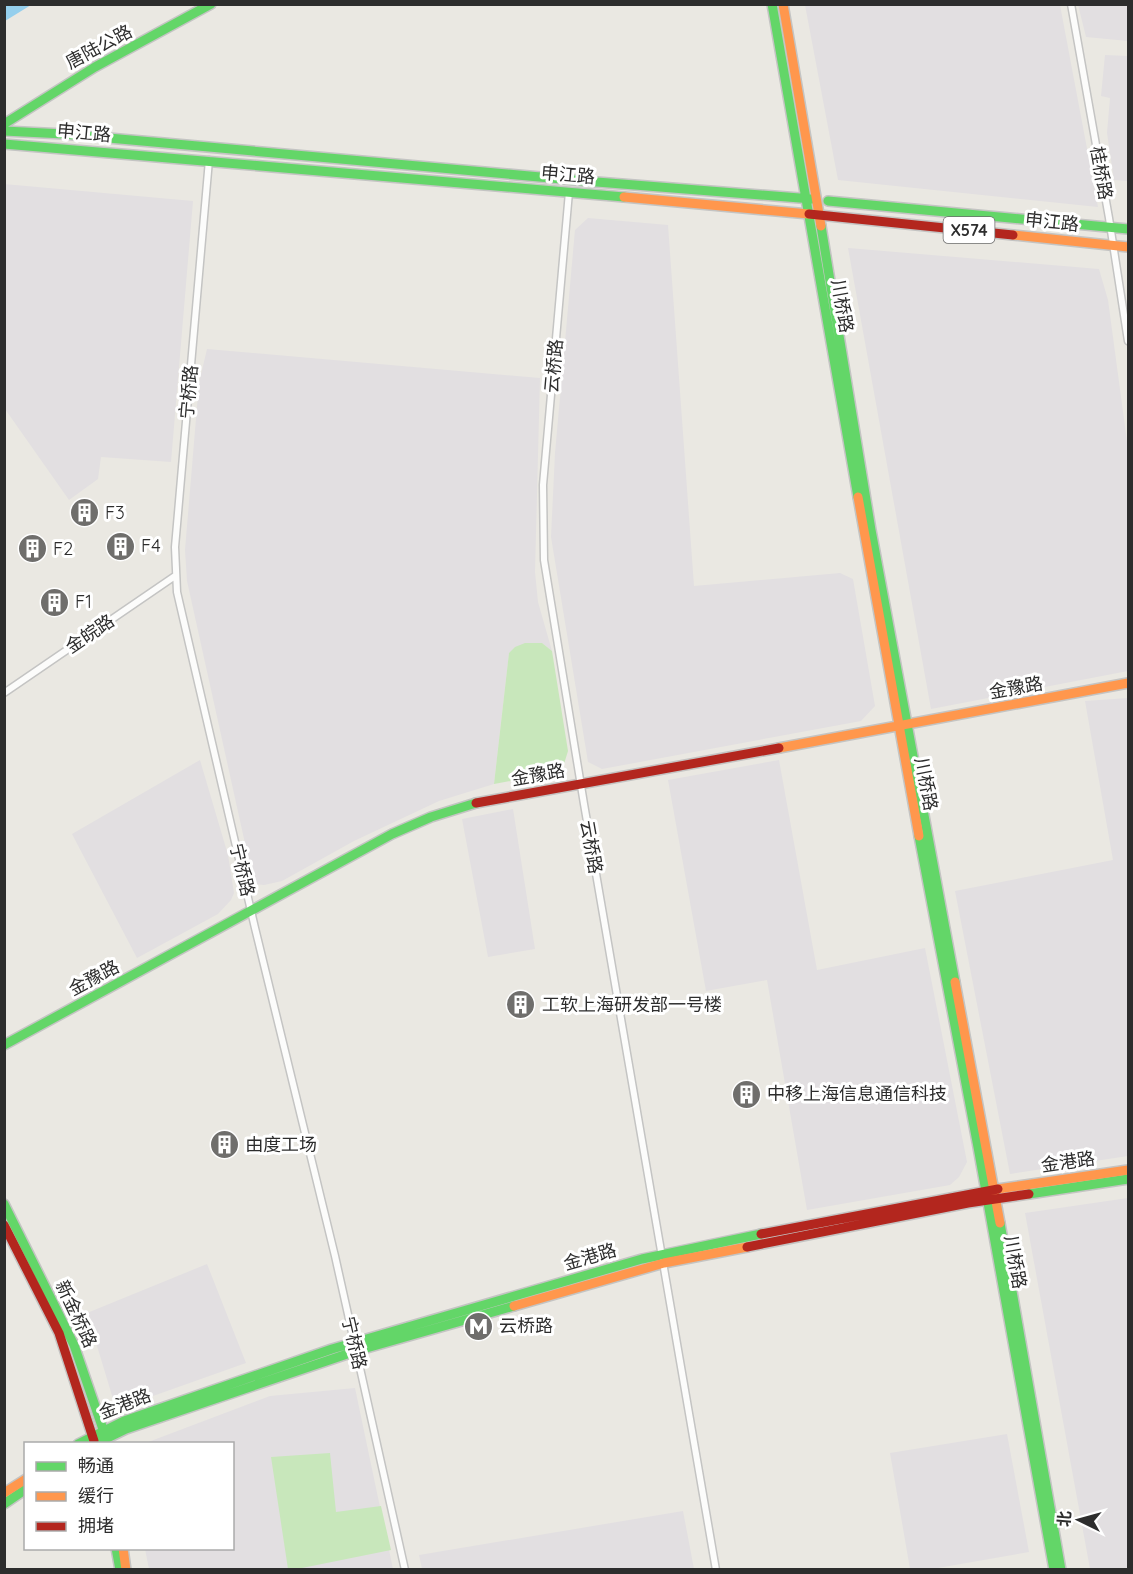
<svg xmlns="http://www.w3.org/2000/svg" width="1133" height="1574" font-family="Quicksand,'Noto Sans SC',sans-serif">
<style>
.industrial{fill:#e2dfe1}
.green{fill:#c8e7bb}
.water{fill:#95cfed}
.lines{fill:none;stroke-linecap:round;stroke-linejoin:round}
.street-casing{stroke:#c4c4c3;stroke-width:9}
.fast-casing{stroke:#c4c4c3;stroke-width:12}
.slow-casing{stroke:#c4c4c3;stroke-width:12}
.jam-casing{stroke:#c4c4c3;stroke-width:12}
.street{stroke:#fcfcfb;stroke-width:6}
.fast{stroke:#63d668;stroke-width:9}
.slow{stroke:#ff974d;stroke-width:9}
.jam{stroke:#b3261e;stroke-width:9}
.labels{text-anchor:middle;stroke-width:6;stroke-linejoin:round;paint-order:stroke}
.shield{fill:#fff;stroke:#6c6c6c;stroke-width:1.5}
.shield-label{font-size:16px;font-weight:bold;fill:#2d2d2d}
.street-label{font-size:18px;fill:#2d2d2d;stroke:#fff}
.poi-label{font-size:18px;fill:#2d2d2d;stroke:#fff;text-anchor:start}
</style>
<rect width="100%" height="100%" fill="#eae8e2"/>
<path class="industrial" d="M 805,5 L 1060,5 L 1098,207 L 838,180 Z
M 1078,5 L 1128,5 L 1128,41 L 1086,37 Z
M 1105,55 L 1128,56 L 1128,181 L 1114,180 L 1107,133 L 1110,98 L 1101,96 Z
M 4,184 L 193,201 L 171,462 L 101,457 L 98,479 L 69,500 L 5,409 Z
M 588,218 L 668,225 L 694,586 L 840,573 L 853,579 L 875,706 L 861,721 L 602,769 L 588,762 L 551,537 L 555,453 L 575,230 Z
M 848,248 L 1099,269 L 1108,300 L 1128,449 L 1128,671 L 931,709 Z
M 207,349 L 540,378 L 535,572 L 538,602 L 552,651 L 542,643 L 509,653 L 494,784 L 439,801 L 354,841 L 282,881 L 264,885 L 254,884 L 187,581 L 185,550 L 199,383 Z
M 1128,698 L 1128,1156 L 1010,1174 L 955,891 L 1113,860 L 1085,701 Z
M 200,760 L 228,855 L 234,893 L 231,900 L 218,914 L 137,958 L 72,834 Z
M 779,760 L 817,970 L 925,948 L 967,1162 L 959,1177 L 950,1185 L 807,1210 L 767,980 L 706,991 L 668,780 Z
M 513,809 L 535,949 L 488,957 L 462,819 Z
M 1128,1198 L 1128,1569 L 1090,1569 L 1025,1213 Z
M 207,1264 L 246,1363 L 122,1407 L 114,1402 L 87,1313 Z
M 355,1388 L 393,1569 L 149,1569 L 145,1549 L 232,1548 L 232,1444 L 143,1444 L 270,1396 Z
M 1007,1434 L 1029,1552 L 932,1569 L 910,1569 L 890,1453 Z
M 683,1511 L 694,1569 L 422,1569 L 419,1555 Z"/>
<path class="green" d="M 525,643 L 542,643 L 552,651 L 568,751 L 564,764 L 555,773 L 494,784 L 509,653 L 515,647 Z
M 330,1453 L 336,1512 L 381,1506 L 391,1550 L 297,1569 L 288,1569 L 271,1457 Z"/>
<path class="water" d="M 5,4 L 31,4 L 31,5 L 5,21 Z"/>
<g class="lines">
<defs>
<path id="street" d="M 1071,4 L 1109,218 L 1128,341
M 209,160 L 175,547 L 177,592 L 255,928 L 335,1256 L 405,1570
M 569,192 L 543,485 L 544,560 L 584,804 L 716,1570
M 4,693 L 175,576"/>
<path id="fast" d="M 772,4 L 858,497
M 4,124 L 95,67 L 211,4
M 4,131 L 64,134 L 584,181 L 812,199
M 4,144 L 624,197
M 828,201 L 1128,229
M 821,226 L 871,530 L 955,982
M 919,836 L 978,1147 L 1054,1570
M 4,1045 L 392,834 L 431,817 L 476,803
M 1029,1194 L 1128,1179
M 4,1204 L 74,1345 L 105,1435
M 1000,1223 L 1061,1570
M 78,1444 L 124,1421 L 332,1349 L 642,1259 L 761,1234
M 95,1444 L 126,1429 L 356,1351 L 514,1306
M 4,1504 L 26,1489
M 116,1548 L 120,1570"/>
<path id="slow" d="M 783,4 L 821,226
M 624,197 L 809,214
M 1013,235 L 1128,247
M 858,497 L 919,836
M 779,748 L 1128,683
M 955,982 L 1000,1223
M 998,1189 L 1128,1170
M 514,1306 L 664,1263 L 747,1247
M 4,1493 L 26,1479
M 123,1548 L 126,1570"/>
<path id="jam" d="M 809,214 L 1013,235
M 476,803 L 779,748
M 4,1225 L 59,1333 L 94,1441
M 761,1234 L 998,1189
M 747,1247 L 968,1203 L 1029,1194"/>
</defs>
<use href="#street" class="street-casing"/>
<use href="#fast" class="fast-casing"/>
<use href="#slow" class="slow-casing"/>
<use href="#jam" class="jam-casing"/>
<use href="#street" class="street"/>
<use href="#fast" class="fast"/>
<use href="#slow" class="slow"/>
<use href="#jam" class="jam"/>
</g>
<defs>
<symbol id="building-disc" viewBox="-11 -11 22 22"><circle r="9.5" fill="#6f6e6c" stroke="#fff"/><path d="M-4-6H4V6H1V3H-1V6H-4ZM-2.5-4.3h1.7v1.8h-1.7ZM.8-4.3h1.7v1.8H.8ZM-2.5-1h1.7V.8h-1.7ZM.8-1h1.7V.8H.8Z" fill="#fff"/></symbol>
<symbol id="metro-disc" viewBox="-11 -11 22 22"><circle r="9.5" fill="#6f6e6c" stroke="#fff"/><path d="M-5.5 5V-5H-3L0 0L3-5H5.5V5H3V-.5L0 4L-3-.5V5Z" fill="#fff"/></symbol>
</defs>
<g fill-rule="evenodd">
<use href="#building-disc" x="68" y="496" width="33" height="33"/>
<use href="#building-disc" x="104" y="530" width="33" height="33"/>
<use href="#building-disc" x="16" y="532" width="33" height="33"/>
<use href="#building-disc" x="38" y="586" width="33" height="33"/>
<use href="#building-disc" x="504" y="988" width="33" height="33"/>
<use href="#building-disc" x="730" y="1078" width="33" height="33"/>
<use href="#building-disc" x="208" y="1128" width="33" height="33"/>
<use href="#metro-disc" x="462" y="1310" width="33" height="33"/>
</g>
<g class="labels">
<rect class="shield" x="943.5" y="217" width="51" height="26" rx="4.5"/>
<g class="shield-label">
<text x="969" y="236">X574</text>
</g>
<g class="street-label">
<text transform="translate(99 47) rotate(-28)" y="6">唐陆公路</text>
<text transform="translate(84 133) rotate(5)" y="6">申江路</text>
<text transform="translate(1101 173) rotate(80)" y="6">桂桥路</text>
<text transform="translate(568 175) rotate(5)" y="6">申江路</text>
<text transform="translate(1052 222) rotate(6)" y="6">申江路</text>
<text transform="translate(842 306) rotate(80)" y="6">川桥路</text>
<text transform="translate(554 366) rotate(-85)" y="6">云桥路</text>
<text transform="translate(189 392) rotate(-85)" y="6">宁桥路</text>
<text transform="translate(90 634) rotate(-34)" y="6">金皖路</text>
<text transform="translate(1016 688) rotate(-10)" y="6">金豫路</text>
<text transform="translate(538 775) rotate(-10)" y="6">金豫路</text>
<text transform="translate(926 784) rotate(79)" y="6">川桥路</text>
<text transform="translate(591 847) rotate(80)" y="6">云桥路</text>
<text transform="translate(242 870) rotate(77)" y="6">宁桥路</text>
<text transform="translate(94 978) rotate(-28)" y="6">金豫路</text>
<text transform="translate(1068 1162) rotate(-8)" y="6">金港路</text>
<text transform="translate(590 1257) rotate(-16)" y="6">金港路</text>
<text transform="translate(1015 1262) rotate(80)" y="6">川桥路</text>
<text transform="translate(76 1314) rotate(65)" y="6">新金桥路</text>
<text transform="translate(354 1343) rotate(77)" y="6">宁桥路</text>
<text transform="translate(125 1404) rotate(-21)" y="6">金港路</text>
</g>
<g class="poi-label">
<text x="105" y="519">F3</text>
<text x="141" y="552">F4</text>
<text x="53" y="555">F2</text>
<text x="75" y="608">F1</text>
<text x="542" y="1011">工软上海研发部一号楼</text>
<text x="767" y="1100">中移上海信息通信科技</text>
<text x="245" y="1151">由度工场</text>
<text x="499" y="1332">云桥路</text>
</g>
</g>
<rect width="1133" height="1574" fill="none" stroke="#2d2d2d" stroke-width="12"/>
<rect x="24" y="1442" width="210" height="108" fill="#ffffff" stroke="#ababab" stroke-width="1.5"/>
<rect x="36" y="1462" width="30" height="9" fill="#63d668" stroke="#ababab" stroke-width="1.5"/>
<text x="78" y="1472" font-size="18" fill="#2d2d2d">畅通</text>
<rect x="36" y="1492" width="30" height="9" fill="#ff974d" stroke="#ababab" stroke-width="1.5"/>
<text x="78" y="1502" font-size="18" fill="#2d2d2d">缓行</text>
<rect x="36" y="1522" width="30" height="9" fill="#b3261e" stroke="#ababab" stroke-width="1.5"/>
<text x="78" y="1532" font-size="18" fill="#2d2d2d">拥堵</text>
<g transform="translate(1079 1520) rotate(275)" stroke="#ffffff" stroke-width="4.5" paint-order="stroke">
<path d="M0-4.5L10 22L0 15L-10 22Z" fill="#2d2d2d"/>
<text y="-9" font-size="16" font-weight="bold" text-anchor="middle" fill="#2d2d2d">北</text>
</g>
</svg>
